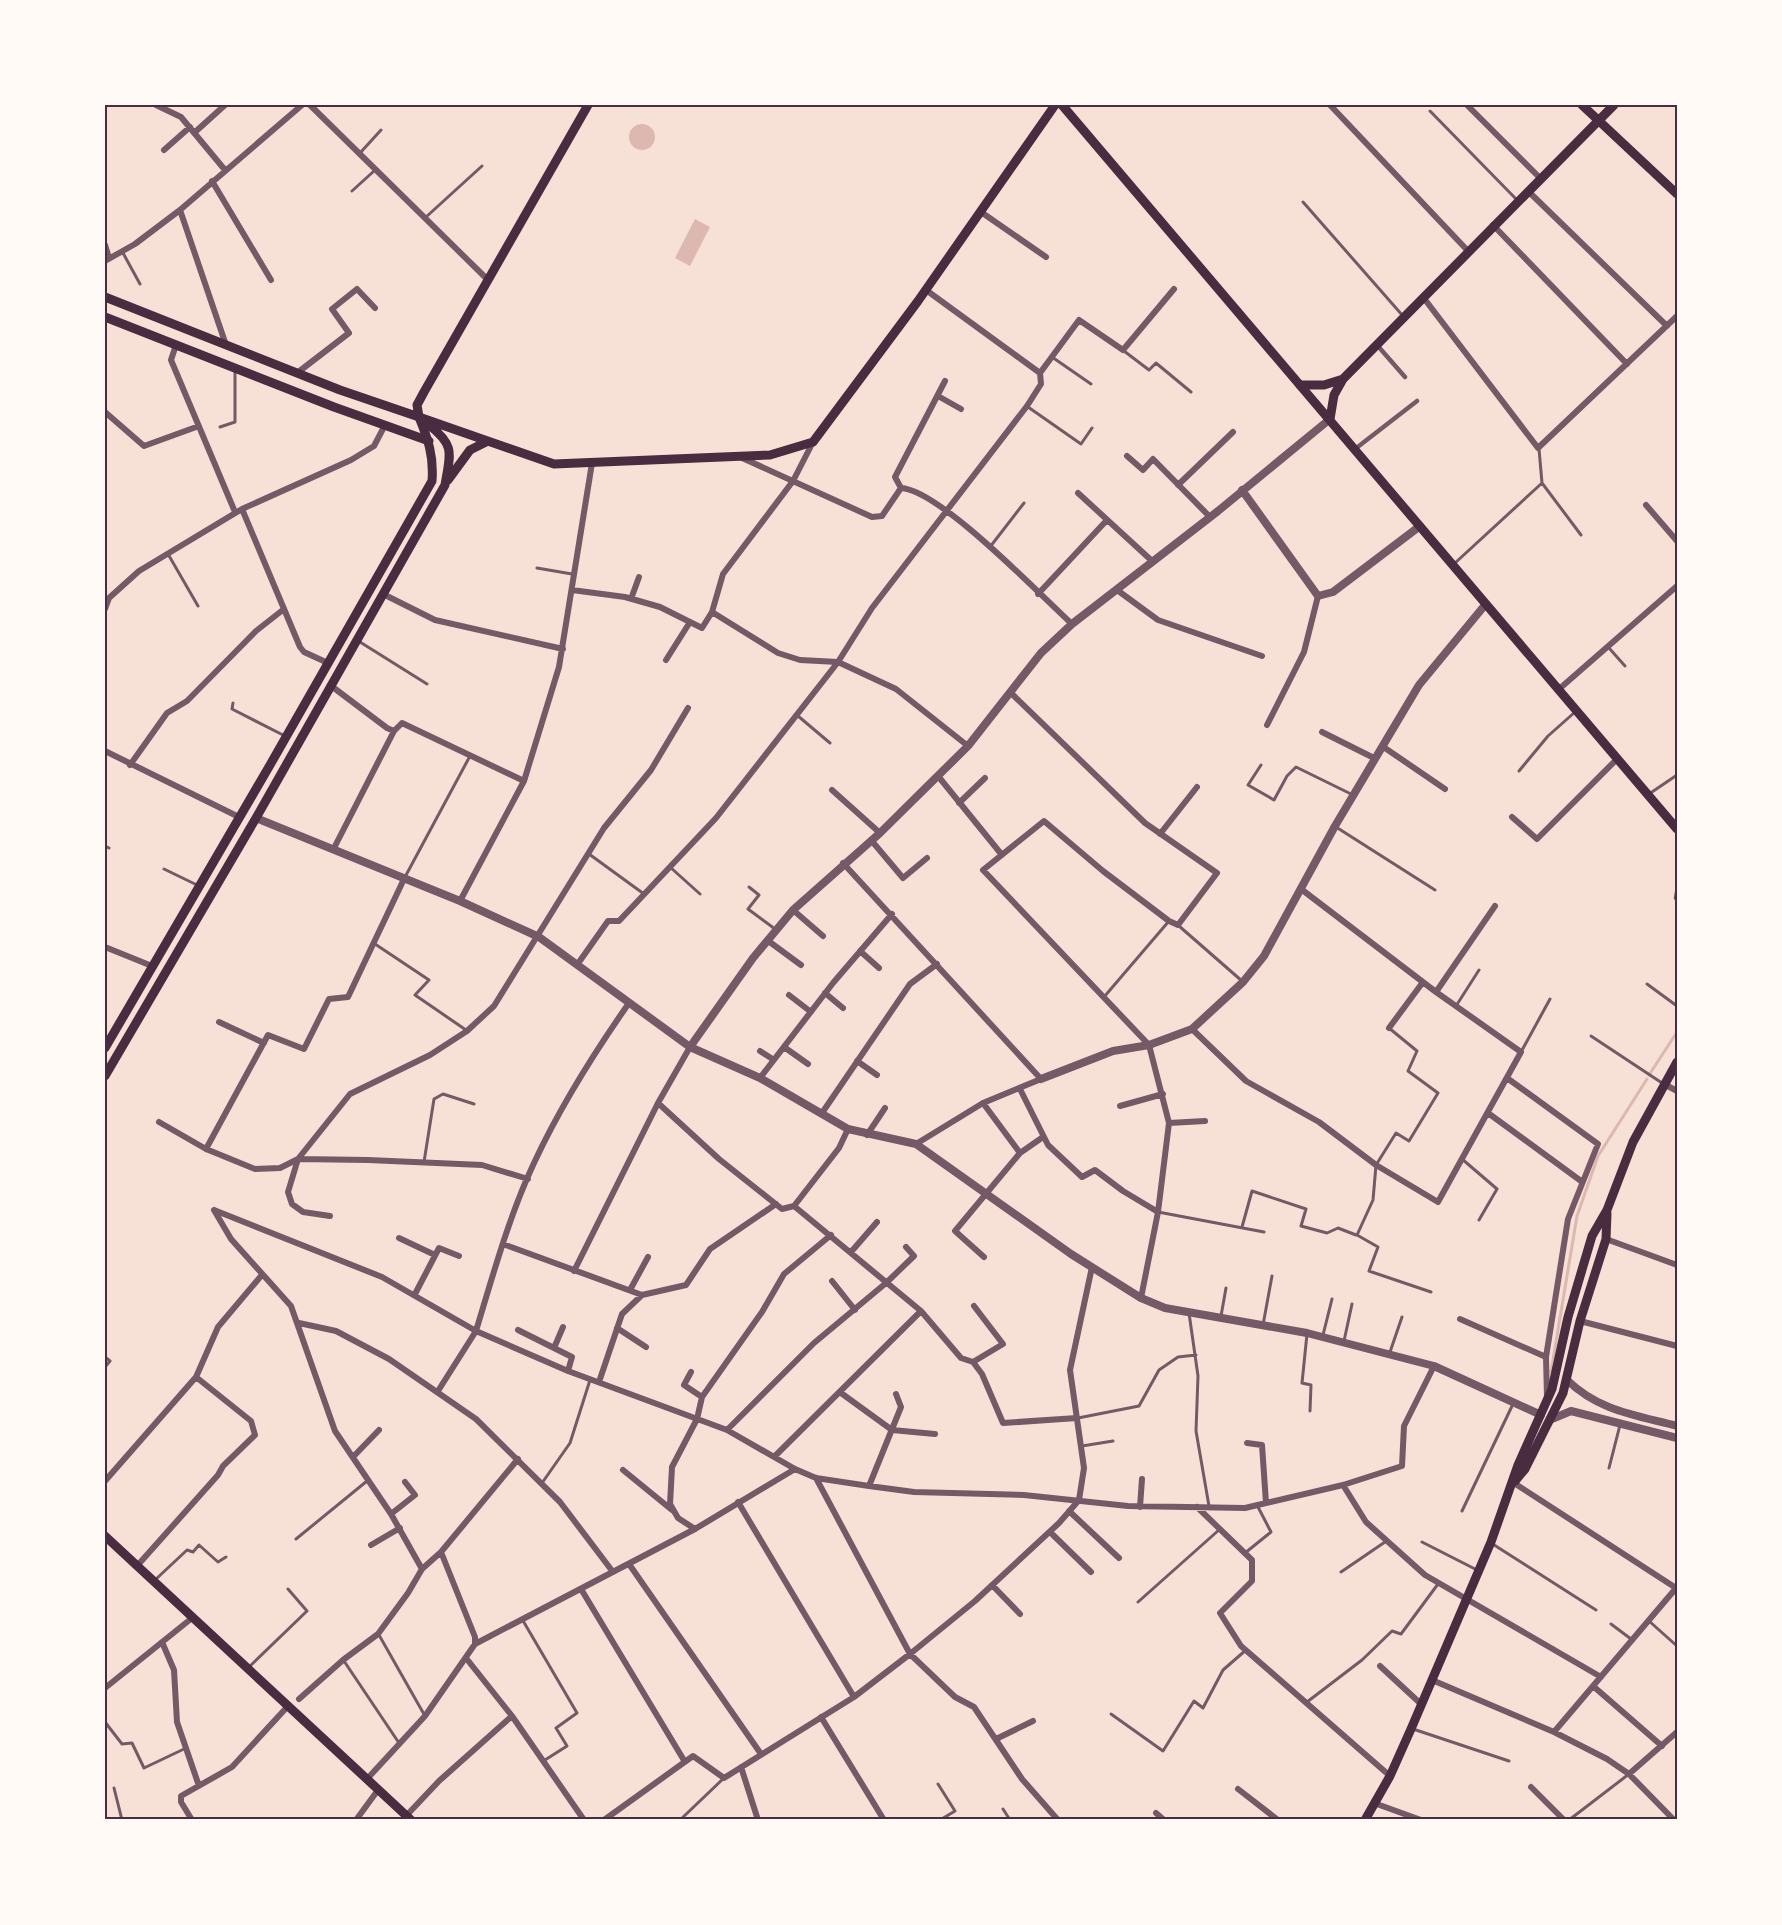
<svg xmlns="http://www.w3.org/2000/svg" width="1782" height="1925" font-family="'Nunito Sans',sans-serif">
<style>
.water{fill:#dcb8b0}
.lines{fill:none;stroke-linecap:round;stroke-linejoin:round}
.stream{stroke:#dcb8b0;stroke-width:3}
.service{stroke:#755966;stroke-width:3}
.pedestrian{stroke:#755966;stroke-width:4.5}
.minor{stroke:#755966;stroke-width:6}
.tertiary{stroke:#755966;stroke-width:8}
.secondary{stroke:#4a2c40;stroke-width:9}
.primary{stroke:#4a2c40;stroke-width:9}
.neatline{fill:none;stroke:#4a2c40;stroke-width:2}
</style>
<rect width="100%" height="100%" fill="#f7e1d7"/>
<path class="water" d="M629 137a13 13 0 1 1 26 0a13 13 0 1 1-26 0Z
M 695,219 L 710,227 L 690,266 L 675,258 Z"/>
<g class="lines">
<path class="stream" d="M 1649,1075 L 1677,1032
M 1551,1372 L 1577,1216 L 1598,1156 L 1647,1079"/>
<path class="service" d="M 1430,111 L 1517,200
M 360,153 L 381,130
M 352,191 L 374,171
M 1303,202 L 1403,316
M 426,217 L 482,166
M 123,253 L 140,284
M 1124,351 L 1149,370 L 1156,363 L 1191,392
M 1052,357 L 1091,384
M 1028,407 L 1081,444 L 1092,428
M 220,427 L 235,422 L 235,370
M 1542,483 L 1581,535
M 990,547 L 1024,503
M 168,554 L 198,606
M 1455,563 L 1542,483 L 1539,449
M 537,568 L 572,574
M 360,642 L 427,684
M 1609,648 L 1625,666
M 233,703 L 232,709 L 285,736
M 798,716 L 830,743
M 1261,765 L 1248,785 L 1274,800 L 1287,776 L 1296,767 L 1351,794
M 1519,771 L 1548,736 L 1575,712
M 1649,794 L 1677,775
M 1336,827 L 1435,890
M 105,846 L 109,848
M 589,854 L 644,894
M 670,867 L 700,894
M 164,869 L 197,885
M 405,877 L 470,756
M 749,887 L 759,895 L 748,909 L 775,929
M 1179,926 L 1242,981
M 375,944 L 429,980 L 415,995 L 466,1030
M 1647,984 L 1677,1006
M 1104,997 L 1169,921
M 1456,1006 L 1479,970
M 1389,1028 L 1417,1051 L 1408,1071 L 1438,1093 L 1409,1141 L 1396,1133 L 1376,1165 L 1373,1200 L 1357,1235 L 1378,1247 L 1369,1271 L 1431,1292
M 1591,1036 L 1662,1083
M 1521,1052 L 1550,999
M 1462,1159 L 1497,1189 L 1479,1220
M 424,1162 L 434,1099 L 443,1094 L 474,1104
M 1158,1212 L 1264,1232
M 1242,1227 L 1252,1191 L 1306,1209 L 1301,1226 L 1327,1233 L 1338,1228 L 1356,1235
M 1189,1313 L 1198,1376 L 1196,1431 L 1209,1506
M 1221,1316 L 1226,1288
M 1263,1325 L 1272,1276
M 1307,1334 L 1302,1383 L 1311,1385 L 1310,1411
M 1323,1335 L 1332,1299
M 1344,1341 L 1352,1304
M 1390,1352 L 1402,1317
M 105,1357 L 110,1361 L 105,1367
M 1078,1418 L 1139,1406 L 1159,1370 L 1178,1357 L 1196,1355
M 1082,1446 L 1113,1441
M 1609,1468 L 1620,1425
M 542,1483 L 570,1443 L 590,1380
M 1462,1511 L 1513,1404
M 296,1539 L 367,1481
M 1422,1542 L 1477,1570
M 1491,1543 L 1596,1610
M 1245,1553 L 1271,1532 L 1258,1507
M 1341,1572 L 1385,1542
M 155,1580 L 187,1550 L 193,1552 L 199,1545 L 218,1562 L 226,1557
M 1138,1602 L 1220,1529
M 522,1619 L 577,1713 L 556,1728 L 567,1746 L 545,1760
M 1649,1621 L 1677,1646
M 1611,1624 L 1631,1639
M 379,1635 L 425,1716
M 344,1661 L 399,1743
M 249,1667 L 307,1611 L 288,1589
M 1307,1702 L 1362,1660 L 1392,1631 L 1401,1634 L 1438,1584
M 1111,1714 L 1163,1751 L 1194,1701 L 1203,1708 L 1223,1670 L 1246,1650
M 105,1722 L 122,1744 L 132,1743 L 144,1768 L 184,1749
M 1413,1729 L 1509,1761
M 938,1784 L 955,1811 L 940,1820
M 114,1788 L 122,1820
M 1003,1809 L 1010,1820
M 680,1820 L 724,1778
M 1569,1820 L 1629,1774"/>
<path class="pedestrian" d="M 1377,345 L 1405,377
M 1355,449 L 1417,401
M 1676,898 L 1677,892"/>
<path class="minor" d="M 156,105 L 181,117 L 225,170
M 310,105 L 487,279
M 1330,105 L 1468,251
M 1467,105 L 1540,178
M 194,133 L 225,105
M 164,150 L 190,127
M 212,181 L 271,280
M 1528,191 L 1667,326
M 180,210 L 226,345
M 981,212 L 1046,257
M 1493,225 L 1627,364
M 105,245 L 109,258
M 105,261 L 135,244 L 180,210 L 302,105
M 926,290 L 1040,373
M 1423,297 L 1538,448 L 1677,316
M 176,345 L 171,360 L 235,512
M 297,373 L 349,333 L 332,309 L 357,289 L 375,308
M 1040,373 L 1079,320 L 1123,350 L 1174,289
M 938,396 L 961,409
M 105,412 L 144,446 L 199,426
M 1127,456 L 1143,470 L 1153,459 L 1210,517
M 740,457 L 872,517 L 882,516 L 901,488
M 1178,485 L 1233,432
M 901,488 C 940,490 1039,594 1072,624
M 901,488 L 895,477 L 945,381
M 1078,493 L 1151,560
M 1646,505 L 1677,541
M 242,509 L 300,647 L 304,652 L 328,663
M 572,590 L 625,597 L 660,607 L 702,628 L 712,612 L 778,653 L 800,660 L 838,662 L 896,689 L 968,746
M 1117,590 L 1158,620 L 1262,656
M 383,594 L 435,620 L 563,649
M 1038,594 L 1107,520
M 631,599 L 639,577
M 105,609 L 109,598 L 139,571 L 242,509 L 351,460 L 374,446 L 385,425
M 712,612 L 723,574 L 793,481 L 813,442
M 666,660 L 690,622
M 330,685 L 387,728 L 394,731 L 402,723 L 524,781
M 1558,690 L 1677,586
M 1010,692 L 1145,823 L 1217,873 L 1178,925 L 1169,921 L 1103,871 L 1044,821 L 983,870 L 1149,1045 L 1169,1123 L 1158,1212 L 1141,1298
M 1267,725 L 1304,652 L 1318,596
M 1322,732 L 1374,758
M 1382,746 L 1445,789
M 105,751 L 239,817
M 130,765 L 167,713 L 187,701 L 256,631 L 284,609
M 938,776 L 1002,855
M 832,790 L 880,833
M 959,803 L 985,778
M 1512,817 L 1537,839 L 1617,759
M 1160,834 L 1197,787
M 871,840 L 903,878 L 927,858
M 333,850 L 394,731
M 843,863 L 1041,1079 L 983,1103 L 916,1144
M 460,901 L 524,781 L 559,667 L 592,463
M 793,910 L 823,936
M 767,940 L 801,965
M 105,947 L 152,966
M 860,951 L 879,968
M 577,965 L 608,921 L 619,921 L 716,818 L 838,662 L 872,608 L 1027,406 L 1041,384 L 1040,373
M 1436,992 L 1495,906
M 825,993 L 843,1008
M 789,995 L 811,1012
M 629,1003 C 594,1053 560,1107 534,1163 C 509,1216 493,1275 476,1331 L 568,1371 L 727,1430 L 795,1469 L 816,1478 L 869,1486 L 914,1492 L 1024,1495 L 1128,1506 L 1245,1508 L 1343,1485 L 1402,1466 L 1404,1426 L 1434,1366
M 219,1022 L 264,1043
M 1389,1028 L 1423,982
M 1192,1029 L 1246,1081 L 1319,1122 L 1376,1165 L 1438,1202 L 1521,1052 L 1436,992 L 1301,889
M 784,1047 L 808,1064
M 760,1051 L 774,1060
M 857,1061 L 877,1075
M 760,1078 L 833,983 L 892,914
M 1507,1078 L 1598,1144 L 1568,1219 L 1546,1357 L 1547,1398
M 1664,1084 L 1677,1091
M 1020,1089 L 1048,1145 L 1082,1177 L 1095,1170 L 1123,1191 L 1158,1212
M 658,1103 L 719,1159 L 782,1209 L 794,1206
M 983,1103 L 1020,1153
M 1120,1106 L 1163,1094
M 822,1113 L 910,984 L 937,964
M 1488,1113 L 1581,1181
M 159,1122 L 206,1149 L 255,1169 L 280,1168 L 298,1159 L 368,1160 L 482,1165 L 528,1179
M 1169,1123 L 1205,1121
M 867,1135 L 885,1108
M 206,1149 L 268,1035 L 304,1049 L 329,999 L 348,997 L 404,879
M 794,1206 L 921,1311 L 961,1358 L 973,1362 L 982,1374 L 1003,1423 L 1077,1418
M 794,1206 L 839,1148 L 848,1129
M 214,1210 L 231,1239 L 291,1306 L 335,1431 L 391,1514 L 422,1569 L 408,1593 L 378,1634 L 343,1660 L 299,1699
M 214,1210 L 382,1277 L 476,1331 L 438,1391
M 330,1216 L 303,1212 L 292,1204 L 288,1192 L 298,1159 L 350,1094 L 430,1055 L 467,1031 L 494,1006 L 604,828 L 651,770 L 688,708
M 399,1238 L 435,1255
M 1606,1239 L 1677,1265
M 503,1244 L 642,1295 L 686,1285 L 710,1249 L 776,1204
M 851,1252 L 877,1222
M 984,1257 L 955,1231 L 1020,1153 L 1043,1137
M 574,1271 L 658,1103 L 690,1047
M 832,1281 L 855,1310
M 630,1290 L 648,1257
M 415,1294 L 439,1248 L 459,1256
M 1460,1319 L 1546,1357
M 1580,1321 L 1677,1346
M 299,1323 L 336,1331 L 389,1359 L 476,1419 L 560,1502 L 613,1572
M 617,1328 L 646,1347
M 518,1330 L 572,1357 L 568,1371
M 554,1348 L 563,1327
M 973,1362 L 1003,1344 L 974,1306
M 691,1372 L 684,1385 L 702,1397
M 599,1382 L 622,1314 L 642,1295
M 841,1393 L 892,1430 L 935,1434
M 727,1430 L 814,1343 L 886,1283 L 914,1256 L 906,1247
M 1247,1443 L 1262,1445 L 1266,1503
M 353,1457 L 379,1430
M 774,1457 L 921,1311
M 623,1470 L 672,1510
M 816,1478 L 910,1654 L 955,1697 L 974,1707 L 1022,1779 L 1058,1820
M 105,1481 L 196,1377 L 218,1327 L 261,1276
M 1514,1483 L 1676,1588
M 1343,1485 L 1366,1522 L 1425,1575 L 1601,1677
M 869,1486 L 901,1407 L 896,1394
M 738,1502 L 854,1697
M 1140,1507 L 1142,1479
M 1197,1507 L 1252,1560 L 1252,1581 L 1220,1613 L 1241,1646 L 1390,1776
M 1069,1511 L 1119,1558
M 391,1514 L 415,1495 L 405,1482
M 695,1529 L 678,1518 L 670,1504 L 672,1467 L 697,1419 L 702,1397 L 762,1312 L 784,1274 L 831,1235
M 1050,1532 L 1091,1572
M 371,1545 L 400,1528
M 441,1552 L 475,1637 L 475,1644
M 629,1564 L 761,1754
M 137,1566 L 218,1475 L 223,1466 L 255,1435 L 251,1421 L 196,1377
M 422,1569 L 441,1552 L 518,1459
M 992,1585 L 1020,1614
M 581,1589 L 685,1762
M 162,1642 L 174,1670 L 177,1722 L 199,1786
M 466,1658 L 512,1716 L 584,1820
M 1380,1666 L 1421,1704
M 1432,1680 L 1554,1732 L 1607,1759 L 1629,1774 L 1674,1820
M 1593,1686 L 1662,1746
M 105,1688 L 192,1618
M 821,1717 L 884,1820
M 1554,1732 L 1677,1587
M 996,1739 L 1033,1721
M 741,1767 L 758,1820
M 1629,1774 L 1677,1732
M 367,1779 L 425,1716 L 475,1644 L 695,1529 L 795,1469
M 1531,1787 L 1564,1820
M 1238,1789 L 1278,1820
M 1374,1803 L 1421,1820
M 1156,1813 L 1164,1820
M 406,1816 L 439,1781 L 512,1716
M 192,1820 L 181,1802 L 181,1796 L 232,1767 L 288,1706
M 356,1820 L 378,1790
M 604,1820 L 693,1756 L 724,1778 L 854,1697 L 910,1654 L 975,1601 L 1059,1523 L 1079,1500 L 1084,1468 L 1070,1370 L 1092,1267"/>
<path class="tertiary" d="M 1242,490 L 1318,596 L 1333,592 L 1420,526
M 256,818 L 460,901 L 539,937 L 690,1047 L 760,1078 L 848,1129 L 916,1144 L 1071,1254 L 1141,1298 L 1165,1308 L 1307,1333 L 1434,1366 L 1541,1415
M 690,1047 L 753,958 L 793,910 L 880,833 L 968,746 L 1041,653 L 1072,624 L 1218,511 L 1330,419
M 1041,1079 L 1113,1051 L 1149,1045 L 1192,1029 L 1243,982 L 1264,956 L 1335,826 L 1419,685 L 1485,605
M 1567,1380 C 1599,1411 1635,1415 1677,1426
M 1552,1419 L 1571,1411 L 1677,1438"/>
<path class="secondary" d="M 1582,105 L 1677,194
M 105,297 L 340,390 L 419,417 L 417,405 L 424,392 L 588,105
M 105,317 L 334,407 L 429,441
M 1300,385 L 1324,385 L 1343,379
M 1330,419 L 1334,395 L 1343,379 L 1614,105
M 1515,1481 L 1525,1469 L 1563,1393 L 1580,1321 L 1606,1239 L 1607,1213
M 105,1536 L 411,1820
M 1365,1820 L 1390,1776 L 1411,1729 L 1491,1542 L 1518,1465 L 1552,1389 L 1568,1317 L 1592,1236 L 1607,1210 L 1633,1142 L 1677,1062"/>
<path class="primary" d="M 1062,105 L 1677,829
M 419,417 L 554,464 L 770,455 L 813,442 L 918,301 L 1055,105
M 448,480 L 470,450 L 486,442
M 105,1048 L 270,765 L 432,481 C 434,456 428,439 419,417
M 105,1076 L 256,818 L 445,485 C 450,454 456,446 429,425"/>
</g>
<rect width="1782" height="1925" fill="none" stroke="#fffaf5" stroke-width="213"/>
<rect x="106" y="106" width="1570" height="1712" class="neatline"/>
</svg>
